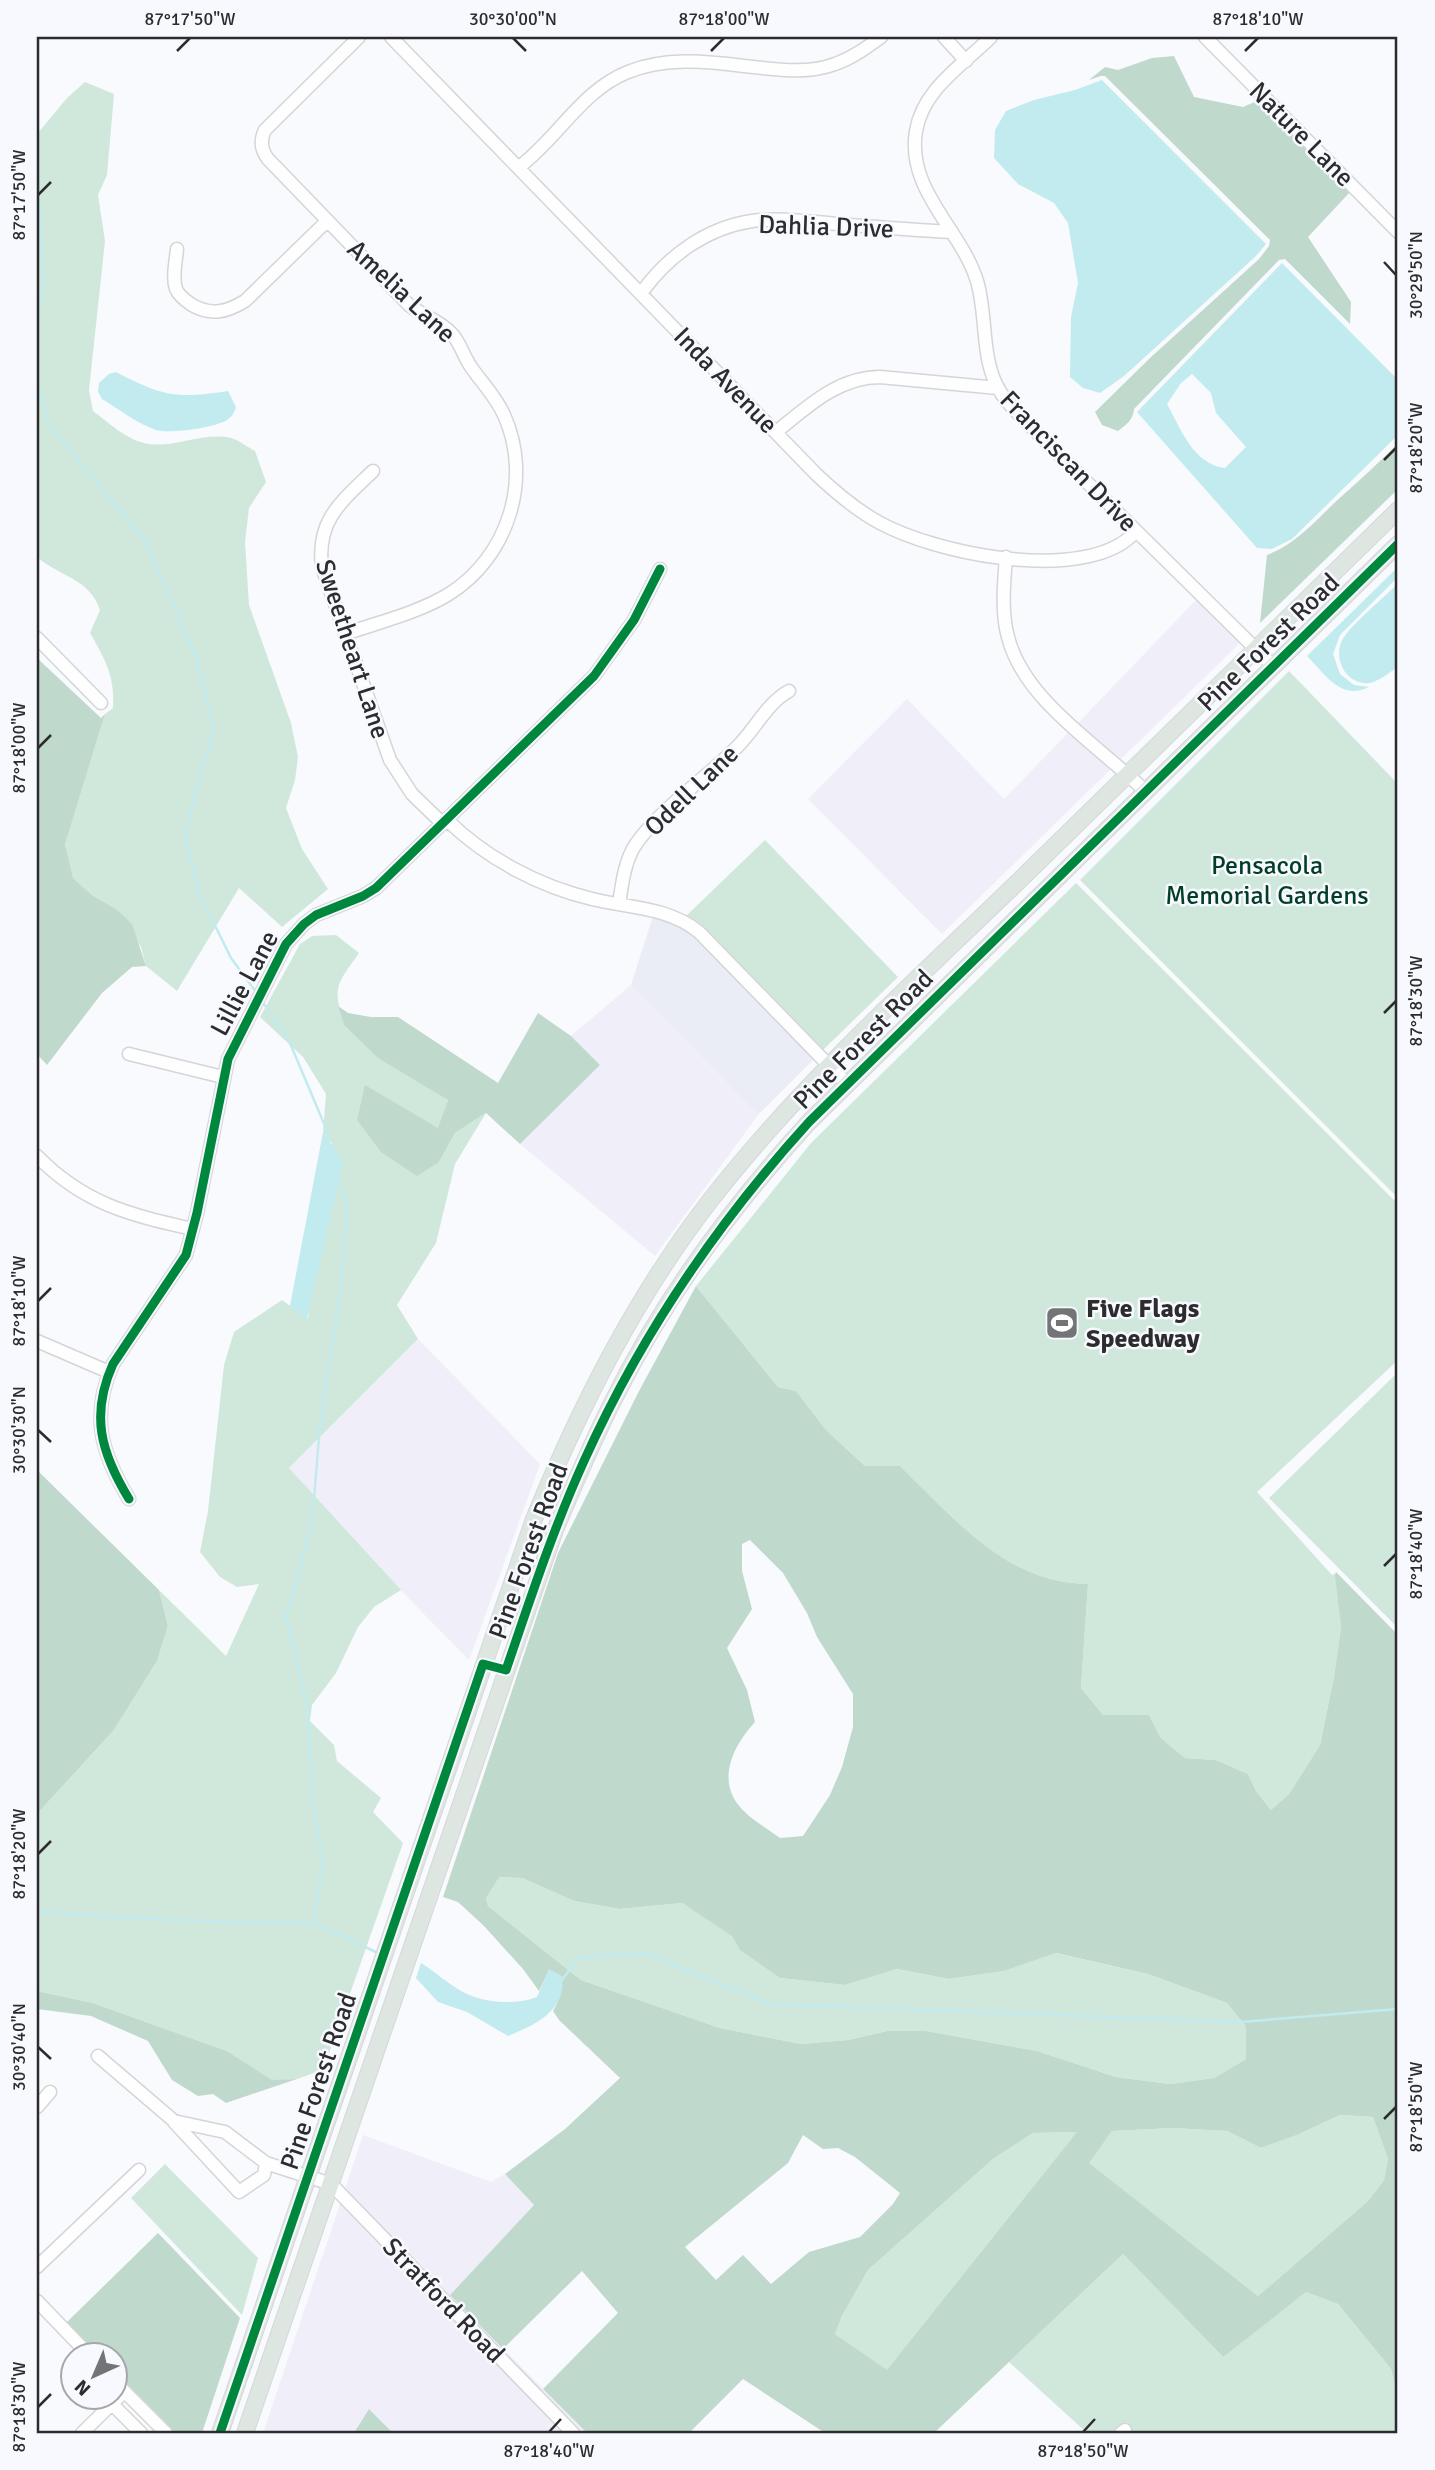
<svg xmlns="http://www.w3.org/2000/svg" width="1435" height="2470" font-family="Signika,sans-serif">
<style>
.commercial{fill:#f0eef9}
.built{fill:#eaedf5}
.green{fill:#d0e8dc}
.forest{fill:#c0d9cd;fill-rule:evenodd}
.water{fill:#c1ebee;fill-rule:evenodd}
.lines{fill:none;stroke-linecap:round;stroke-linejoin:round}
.stream{stroke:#c1ebee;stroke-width:2.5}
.minor-casing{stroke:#d3d5d7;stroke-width:15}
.major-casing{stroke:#d7d7d9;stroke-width:18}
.minor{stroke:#fefeff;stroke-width:12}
.major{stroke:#dee6e1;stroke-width:16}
.cycleway-casing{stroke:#f7f9fe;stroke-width:13}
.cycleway{stroke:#00873e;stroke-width:9}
.ticks{fill:none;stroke:#2c2c2e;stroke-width:2.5}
.labels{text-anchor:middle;stroke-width:5;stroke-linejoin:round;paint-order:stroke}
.street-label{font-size:26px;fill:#2c2c2e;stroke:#f7f9fe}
.park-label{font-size:26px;fill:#023e26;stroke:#f7f9fe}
.poi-label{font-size:26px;font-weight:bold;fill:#2c2c2e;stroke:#f7f9fe;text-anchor:start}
.neatline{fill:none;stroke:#2c2c2e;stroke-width:2.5}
.ticks-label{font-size:18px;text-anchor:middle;fill:#2c2c2e}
</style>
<rect width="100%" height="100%" fill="#f8fafd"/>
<path class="commercial" d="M 1197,599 L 1241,642 L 1121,759 L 1078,723 Z
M 907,699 L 1004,799 L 1070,731 L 1113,767 L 942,934 L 808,799 Z
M 631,985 L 758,1115 L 655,1256 L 520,1144 L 600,1065 L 571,1036 Z
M 418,1339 L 540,1464 L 469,1660 L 378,1567 L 289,1468 Z
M 363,2135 L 491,2182 L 505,2174 L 534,2205 L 450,2295 L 587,2433 L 581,2433 L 568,2421 L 345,2189 Z
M 341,2201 L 520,2388 L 565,2433 L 393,2433 L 370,2409 L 354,2433 L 263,2433 Z"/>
<path class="built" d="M 653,916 L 675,923 L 695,936 L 814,1059 L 758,1115 L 631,985 Z"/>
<path class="green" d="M 85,82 L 114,94 L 107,175 L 98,195 L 105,241 L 89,390 L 93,411 C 108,422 126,439 144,443 C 172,450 202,431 231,438 C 239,440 247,447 255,451 L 266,482 L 249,508 L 245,542 L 249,605 L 291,723 L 298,757 L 295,780 L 286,808 L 302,849 L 328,889 L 282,927 L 239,888 L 177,991 L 146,966 L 141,947 L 116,909 L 92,895 L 73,878 L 68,865 L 65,845 L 105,714 L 113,708 C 115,676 105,659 90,633 L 100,610 C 90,579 59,576 37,557 L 37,134 L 67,98 Z
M 1289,671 L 1398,784 L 1398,1198 L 1080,880 Z
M 765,840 L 898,977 L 822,1051 L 703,928 L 686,916 Z
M 1076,883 L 1398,1204 L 1398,1360 L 1257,1492 L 1332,1575 L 1336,1573 L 1341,1627 L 1334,1677 L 1320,1745 L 1289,1794 L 1271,1810 L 1256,1791 L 1248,1774 L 1216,1760 L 1185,1758 L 1161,1738 L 1149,1715 L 1103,1715 L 1081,1688 L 1088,1584 C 1007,1584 954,1518 900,1466 L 865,1466 L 826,1430 L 796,1391 L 778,1387 L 696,1286 L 811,1143 Z
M 336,935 L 359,953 C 337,985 332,985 344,1025 L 448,1100 L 439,1129 L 365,1086 L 439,1162 L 455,1133 L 486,1113 L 455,1164 L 436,1243 L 397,1305 L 418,1339 L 289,1468 L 401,1590 L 374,1607 L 358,1627 L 336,1673 L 312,1705 L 310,1721 L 334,1745 L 337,1761 L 381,1798 L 373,1812 L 403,1843 L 321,2076 L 317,2072 L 297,2079 L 272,2081 L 227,2051 L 93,2003 L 37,1991 L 37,1814 L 114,1730 L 157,1661 L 168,1626 L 159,1590 L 226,1656 L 259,1584 L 237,1587 L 220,1577 L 200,1552 L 208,1511 L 224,1365 L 234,1332 L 282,1300 L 308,1319 L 332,1144 L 323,1132 L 326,1094 L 303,1057 L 260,1017 L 300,944 L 312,936 Z
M 1398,1372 L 1398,1628 L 1269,1498 Z
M 498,1877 L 522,1878 L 574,1901 L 620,1909 L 682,1903 L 733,1936 L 741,1950 L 780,1978 L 845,1985 L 897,1969 L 949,1979 L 1004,1971 L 1055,1953 L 1148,1974 L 1227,2003 L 1247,2026 L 1246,2059 L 1214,2078 L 1170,2084 L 1116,2077 L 1037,2051 L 926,2031 L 887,2031 L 848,2040 L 801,2044 L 720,2028 L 581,1980 L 488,1906 L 486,1898 Z
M 1340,2115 L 1373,2117 L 1388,2159 L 1384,2180 L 1368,2201 L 1258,2296 L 1088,2163 L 1112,2131 L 1173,2128 L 1227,2131 L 1261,2148 L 1297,2135 Z
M 1078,2132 L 887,2371 L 835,2334 L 842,2316 L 868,2270 L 993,2159 L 1033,2133 Z
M 165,2164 L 258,2258 L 242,2315 L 131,2198 Z
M 1123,2254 L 1222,2356 L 1306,2292 L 1338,2304 L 1391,2369 L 1398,2398 L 1398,2433 L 1128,2433 L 1132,2429 L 1126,2422 L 1114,2433 L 1087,2433 L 1009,2362 Z"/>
<path class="forest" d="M 1174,56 L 1194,97 L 1243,107 L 1259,100 L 1350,192 L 1308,237 L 1351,302 L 1350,324 L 1285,259 L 1279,260 L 1134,409 C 1133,420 1127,424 1118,431 L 1102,425 L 1095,412 L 1150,358 L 1259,259 L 1269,246 L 1270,240 L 1105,76 L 1101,76 L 1089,80 L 1105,67 L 1118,70 L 1152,58 Z
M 1398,443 L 1398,489 L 1260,623 L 1267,555 C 1300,542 1317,518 1343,495 C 1362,478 1380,462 1398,443 Z
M 37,658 L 101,718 L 105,714 L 65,845 L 73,878 L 92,895 L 116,909 L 132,924 L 146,966 L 132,967 L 102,993 L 47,1065 L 37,1054 Z
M 338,1006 L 348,1013 L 371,1017 L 398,1017 L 498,1083 L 538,1013 L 571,1036 L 600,1065 L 520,1144 L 486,1113 L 455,1133 L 439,1162 L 417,1176 L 381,1152 L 357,1120 L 365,1085 L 438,1128 L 448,1100 L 378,1058 L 344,1025 Z
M 696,1286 L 778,1387 L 796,1391 L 826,1430 L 865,1466 L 900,1466 C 954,1518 1007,1584 1088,1584 L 1081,1688 L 1103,1715 L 1149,1715 L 1161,1738 L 1185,1758 L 1216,1760 L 1248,1774 L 1256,1791 L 1271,1810 L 1289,1794 L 1320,1745 L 1334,1677 L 1341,1627 L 1335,1575 L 1336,1572 L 1398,1635 L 1398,2398 L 1391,2369 L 1338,2304 L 1306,2292 L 1223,2357 L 1123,2254 L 934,2433 L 825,2433 L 743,2379 L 689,2433 L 587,2433 L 543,2389 L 618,2313 L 582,2271 L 503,2349 L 450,2295 L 534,2205 L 505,2174 L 565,2129 L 620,2078 L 559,2020 L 553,2011 L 557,2004 L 549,1970 L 539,1991 L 523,1969 L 484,1926 L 458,1902 L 443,1897 L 558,1553 L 639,1391 ZM 750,1540 L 783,1573 L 807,1613 L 817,1637 L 853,1694 L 853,1727 L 842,1767 L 830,1795 L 803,1836 L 780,1838 C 767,1828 750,1819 740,1807 C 716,1779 734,1745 755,1722 L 747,1690 L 727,1648 L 752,1609 L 742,1571 L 742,1544 ZM 499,1877 L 522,1878 L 574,1901 L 620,1909 L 682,1903 L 732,1936 L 740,1950 L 780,1978 L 845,1985 L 897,1969 L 949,1979 L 1004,1971 L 1056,1953 L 1148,1974 L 1227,2003 L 1246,2026 L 1246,2059 L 1214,2078 L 1170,2084 L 1116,2077 L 1037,2051 L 926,2031 L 887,2031 L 848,2040 L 801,2044 L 720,2028 L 581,1980 L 488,1906 L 486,1898 ZM 1340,2115 L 1373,2117 L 1388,2159 L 1384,2180 L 1368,2201 L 1258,2296 L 1089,2163 L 1112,2131 L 1173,2128 L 1227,2131 L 1261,2148 L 1297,2135 ZM 1077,2132 L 887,2370 L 835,2334 L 842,2316 L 868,2270 L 993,2159 L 1033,2133 ZM 803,2135 L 823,2149 L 838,2148 L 855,2157 L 900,2193 L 893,2204 L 860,2237 L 809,2252 L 771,2284 L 743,2255 L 716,2280 L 685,2247 L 788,2163 Z
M 37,1470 L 159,1590 L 168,1626 L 157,1661 L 114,1730 L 37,1814 Z
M 37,1991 L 93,2003 L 227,2051 L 272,2080 L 297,2079 L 226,2103 L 213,2094 L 198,2096 L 172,2080 L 148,2041 L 91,2016 L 37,2009 Z
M 158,2233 L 240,2318 L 202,2433 L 174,2433 L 116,2375 L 116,2354 L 96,2354 L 66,2323 Z
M 369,2409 L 393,2433 L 354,2433 Z"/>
<path class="water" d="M 1102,80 L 1266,244 L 1256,256 L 1124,376 L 1100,393 L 1083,388 L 1070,377 L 1071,317 L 1078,283 L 1068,223 L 1054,203 L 1018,184 L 994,158 L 995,130 L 1006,111 L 1034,100 L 1075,90 Z
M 1282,263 L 1398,380 L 1398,435 L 1292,539 L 1272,549 L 1257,548 L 1137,412 ZM 1192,374 L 1211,393 L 1216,413 L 1246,447 L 1225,468 C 1193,464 1181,429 1167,404 L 1181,383 Z
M 116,372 C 162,396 176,399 228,391 L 236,407 C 234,413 232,417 227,420 C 214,428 169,434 156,430 C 137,424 119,409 102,399 L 98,392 L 99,383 L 109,374 Z
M 1398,567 L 1398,577 L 1340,635 L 1333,654 L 1340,674 L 1354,685 L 1369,687 C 1341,701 1325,674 1307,656 Z
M 1398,583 L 1398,667 C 1390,672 1379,681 1370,683 C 1345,686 1331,656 1344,637 C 1356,620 1383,599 1398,583 Z
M 323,1132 L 343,1161 L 307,1320 L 290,1306 Z
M 421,1963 C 436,1972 450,1986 467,1994 C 486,2003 517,2005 537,1997 L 549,1969 L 562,1976 C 567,2011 535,2025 508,2036 L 467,2012 L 438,2002 L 416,1978 Z"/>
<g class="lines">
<path class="stream" d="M 37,319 L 44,284 L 38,184
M 37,383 L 49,424 L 146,542 L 196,657 L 214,732 L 200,772 L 185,835 L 199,893 L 231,958 L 256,992
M 261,1000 L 287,1036 L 325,1126 L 329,1141
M 37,1912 L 168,1920 L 314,1923 L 380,1954
M 314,1923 L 323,1863 L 313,1800 L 307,1704 L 286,1618 L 312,1524 L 320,1425 L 339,1303 L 347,1209 L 338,1175
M 562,1980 L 579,1957 L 645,1953 L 771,2004 L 1241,2022 L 1398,2009"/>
<defs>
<path id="minor" d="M 391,37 L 816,474 C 836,493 856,510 880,523 C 936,553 1061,578 1119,545 C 1125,542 1131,536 1136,532
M 944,37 L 966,61
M 991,37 C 963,65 923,89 916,131 C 906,190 961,229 977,281 C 987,314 981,355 997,386 C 1005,402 1019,414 1031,427 L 1273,666
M 1205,37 L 1398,232
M 519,167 C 557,139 582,90 628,72 C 664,57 706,61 744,66 C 774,69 806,75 835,64 C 852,58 866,48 881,37
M 177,249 C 176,261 172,277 176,289 C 179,296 186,301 192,305 C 211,316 227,312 245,301 L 327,221
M 642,292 C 668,256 706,228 752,221 C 780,217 811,222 838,224 C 876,227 914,230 952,232
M 776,432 C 807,407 838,377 880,377 L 998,388
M 373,471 C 342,501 316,520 322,567 L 390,760 L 412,794 L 443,824
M 1006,557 C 1004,583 1001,612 1008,637 C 1024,701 1101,747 1145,791
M 345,634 C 379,622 418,613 449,594 C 508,557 533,479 504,415 C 496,397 483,384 471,367 C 464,357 461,345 453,335 C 441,321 423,316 409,305 L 268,159 C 261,150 260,140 265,130 L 359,37
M 37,638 L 101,703
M 447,820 C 486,858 538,886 592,899 C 629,908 668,907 699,932 L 846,1083
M 619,904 C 622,885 624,864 634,847 C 657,811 708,777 738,746 C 756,728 767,703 789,691
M 129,1054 L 223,1077
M 37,1156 C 84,1204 130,1215 193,1229
M 37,1341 L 109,1372
M 129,1499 C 101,1453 90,1415 113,1364 L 186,1255 L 197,1213 L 228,1059 L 286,944 L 304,924 L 316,915 L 363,896 L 376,888 L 594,676 L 634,620 L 660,569
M 98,2056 L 174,2121 L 225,2132 L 266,2163 L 331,2184 L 573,2433
M 37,2107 L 50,2092
M 174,2122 L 239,2192 L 264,2175 L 266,2163
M 37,2267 L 139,2170
M 37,2301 L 88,2354
M 116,2383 L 166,2433
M 112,2404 L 141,2433
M 82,2433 L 124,2392
M 1121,2433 L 1125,2430"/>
<path id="major" d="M 220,2433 L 534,1519 C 580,1407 635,1298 709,1202 C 802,1082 919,978 1027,873 C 1151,752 1275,631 1398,510
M 245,2433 L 555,1530 C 574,1485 592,1442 614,1399 C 664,1298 733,1205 809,1122 L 1398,544"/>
</defs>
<use href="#minor" class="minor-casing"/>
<use href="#major" class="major-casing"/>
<use href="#minor" class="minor"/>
<use href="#major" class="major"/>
<defs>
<path id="cycleway" d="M 129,1499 C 101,1453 90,1415 113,1364 L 186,1255 L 197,1213 L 228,1059 L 286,944 L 304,924 L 316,915 L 363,896 L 376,888 L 594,676 L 634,620 L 660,569
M 220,2433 L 483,1664 L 506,1670 C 530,1600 553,1529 584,1461 C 640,1337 717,1223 809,1122 L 1398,544"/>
</defs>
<use href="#cycleway" class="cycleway-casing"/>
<use href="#cycleway" class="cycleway"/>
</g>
<path class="ticks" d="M 513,38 L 526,51M 177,51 L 190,38M 711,51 L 724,38M 1245,51 L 1258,38M 38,195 L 51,182M 1384,262 L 1396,275M 1384,460 L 1396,448M 38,748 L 51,735M 1384,1013 L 1396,1001M 38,1301 L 51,1288M 38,1430 L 51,1442M 1384,1566 L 1396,1554M 38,1854 L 51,1841M 38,2047 L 51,2059M 1384,2119 L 1396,2107M 38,2407 L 51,2394M 549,2432 L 561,2419M 1083,2432 L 1095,2419"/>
<defs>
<symbol id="stadium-square" viewBox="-11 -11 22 22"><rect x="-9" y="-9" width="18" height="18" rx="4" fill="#737476" stroke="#f7f9fe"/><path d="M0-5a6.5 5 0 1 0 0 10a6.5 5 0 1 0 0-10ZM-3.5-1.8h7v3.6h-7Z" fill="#fff"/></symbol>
</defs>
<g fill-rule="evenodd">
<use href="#stadium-square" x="1043" y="1304" width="38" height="38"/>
</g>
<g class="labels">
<g class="street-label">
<text transform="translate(1302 134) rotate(45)" y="9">Nature Lane</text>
<text transform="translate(826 226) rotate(2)" y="9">Dahlia Drive</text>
<text transform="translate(402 291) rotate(43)" y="9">Amelia Lane</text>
<text transform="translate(726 380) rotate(46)" y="9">Inda Avenue</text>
<text transform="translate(1069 461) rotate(46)" y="9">Franciscan Drive</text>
<text transform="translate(1268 642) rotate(-44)" y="9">Pine Forest Road</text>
<text transform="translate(353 649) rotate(72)" y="9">Sweetheart Lane</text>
<text transform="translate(691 790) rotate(-44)" y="9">Odell Lane</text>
<text transform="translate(244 983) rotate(-62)" y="9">Lillie Lane</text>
<text transform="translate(863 1039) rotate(-45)" y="9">Pine Forest Road</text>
<text transform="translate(528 1551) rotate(-70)" y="9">Pine Forest Road</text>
<text transform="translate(318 2081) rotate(-71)" y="9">Pine Forest Road</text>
<text transform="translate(444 2300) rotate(46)" y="9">Stratford Road</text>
</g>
<g class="park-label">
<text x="1267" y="874">Pensacola<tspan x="1267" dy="30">Memorial Gardens</tspan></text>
</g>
<g class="poi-label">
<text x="1086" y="1317">Five Flags<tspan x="1086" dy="30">Speedway</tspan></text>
</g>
</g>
<rect width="1435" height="2470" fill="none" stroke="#f7f9fe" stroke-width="77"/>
<g transform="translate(94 2376) rotate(224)"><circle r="33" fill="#f7f9fe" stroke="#a6a7ab" stroke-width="2"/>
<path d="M0-5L12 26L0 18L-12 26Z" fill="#737476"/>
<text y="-10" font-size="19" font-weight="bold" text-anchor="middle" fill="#2c2c2e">N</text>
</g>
<rect x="38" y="38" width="1358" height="2394" class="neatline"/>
<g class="ticks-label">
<text x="190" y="25">87°17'50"W</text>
<text x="513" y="25">30°30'00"N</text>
<text x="724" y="25">87°18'00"W</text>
<text x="1258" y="25">87°18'10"W</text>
<text transform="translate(19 195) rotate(-90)" y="6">87°17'50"W</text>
<text transform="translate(1416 275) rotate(-90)" y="6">30°29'50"N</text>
<text transform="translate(1416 448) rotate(-90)" y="6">87°18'20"W</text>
<text transform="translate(19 748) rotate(-90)" y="6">87°18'00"W</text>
<text transform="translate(1416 1001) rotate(-90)" y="6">87°18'30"W</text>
<text transform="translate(19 1301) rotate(-90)" y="6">87°18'10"W</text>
<text transform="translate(19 1430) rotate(-90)" y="6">30°30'30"N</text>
<text transform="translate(1416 1554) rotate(-90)" y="6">87°18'40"W</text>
<text transform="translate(19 1854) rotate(-90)" y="6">87°18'20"W</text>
<text transform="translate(19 2047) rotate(-90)" y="6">30°30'40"N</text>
<text transform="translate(1416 2107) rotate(-90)" y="6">87°18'50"W</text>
<text transform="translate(19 2407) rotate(-90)" y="6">87°18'30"W</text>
<text x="549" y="2457">87°18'40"W</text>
<text x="1083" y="2457">87°18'50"W</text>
</g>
</svg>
